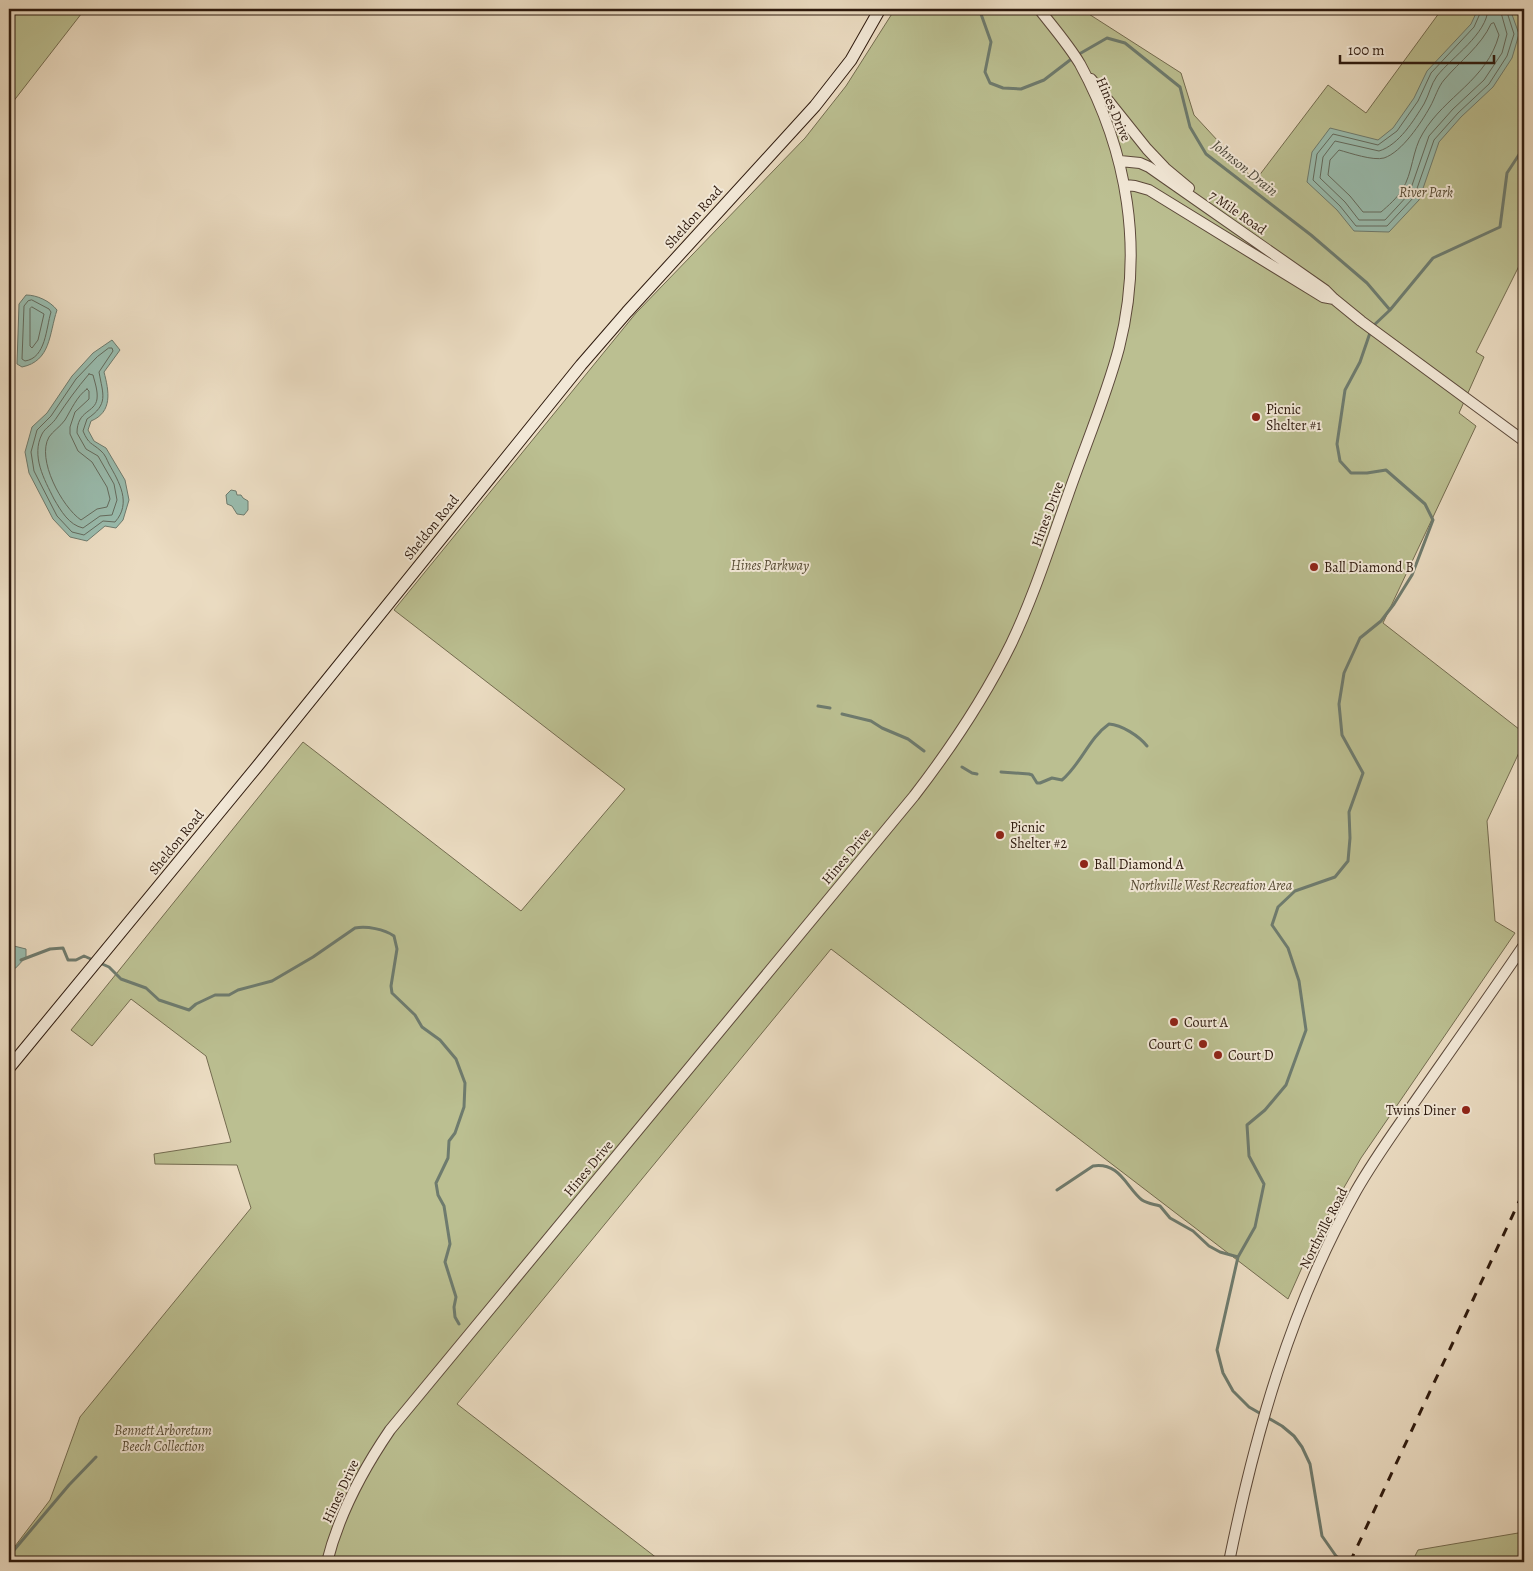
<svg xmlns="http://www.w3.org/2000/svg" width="1533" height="1571" font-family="Alegreya,serif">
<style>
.green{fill:#bbbf91;stroke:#746c50}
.water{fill:#99bcae;stroke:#6e7b6e}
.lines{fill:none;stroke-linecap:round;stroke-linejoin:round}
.shore{stroke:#646b5e;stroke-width:1}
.stream{stroke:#6e7b6e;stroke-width:3}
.tertiary-casing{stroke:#5d4a3b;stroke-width:12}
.secondary-casing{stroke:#2e1a0e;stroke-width:13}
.tertiary{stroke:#f2e8d7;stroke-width:10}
.secondary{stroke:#f2e8d7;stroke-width:11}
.rail{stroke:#2e1a0e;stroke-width:3;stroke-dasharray:9 9;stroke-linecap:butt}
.poi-dot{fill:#8f2418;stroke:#f2e8d7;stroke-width:2}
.labels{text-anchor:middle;stroke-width:4;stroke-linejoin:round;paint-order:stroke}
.street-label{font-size:14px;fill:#2e1a0e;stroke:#f2e8d7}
.park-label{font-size:14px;font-style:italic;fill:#584c35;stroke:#f2e8d7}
.poi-label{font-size:14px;fill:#2e1a0e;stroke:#f2e8d7;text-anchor:start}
.water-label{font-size:15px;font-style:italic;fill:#4e4b3e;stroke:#f2e8d7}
</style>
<rect width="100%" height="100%" fill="#ebdcc2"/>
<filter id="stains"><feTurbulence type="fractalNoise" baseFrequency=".004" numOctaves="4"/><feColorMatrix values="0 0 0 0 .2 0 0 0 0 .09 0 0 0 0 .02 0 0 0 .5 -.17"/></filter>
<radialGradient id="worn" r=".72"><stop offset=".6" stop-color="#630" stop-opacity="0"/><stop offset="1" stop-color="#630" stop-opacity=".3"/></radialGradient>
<path class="green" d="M 9,9 L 85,9 L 9,107 Z
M 895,9 L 1081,9 L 1181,73 L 1194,115 L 1255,181 L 1328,85 L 1366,113 L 1442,9 L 1524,9 L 1524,256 L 1476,352 L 1484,357 L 1459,413 L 1476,426 L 1383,623 L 1524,733 L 1524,742 L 1487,821 L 1495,921 L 1515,933 L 1361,1158 L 1316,1236 L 1288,1299 L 831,949 L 457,1404 L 662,1562 L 9,1562 L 9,1554 L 50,1500 L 80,1417 L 251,1208 L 237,1165 L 155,1164 L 154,1154 L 231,1142 L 206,1056 L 131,999 L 92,1046 L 71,1030 L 303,742 L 521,911 L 625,789 L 394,610 L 636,313 L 805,138 L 846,86 Z
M 1524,1532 L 1524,1562 L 1412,1562 L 1418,1550 Z"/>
<path class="water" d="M 1478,9 L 1510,9 L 1519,34 L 1512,58 L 1493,87 L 1461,117 L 1439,142 L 1419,200 L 1389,232 L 1354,231 L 1337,210 L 1307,182 L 1312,152 L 1330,128 L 1378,140 L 1393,128 L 1414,98 L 1427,71 L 1471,24 Z
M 26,295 C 37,295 50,301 57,310 C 49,334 51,361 22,367 L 17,364 L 19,304 Z
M 112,340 L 120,350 L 104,372 C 109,391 113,412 91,421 L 88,430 L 94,441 L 106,448 L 125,480 L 129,500 L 123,520 L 116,528 L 105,526 L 87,541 L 70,537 L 53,519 L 29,473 L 25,452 L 32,427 L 47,413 L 72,376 L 93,353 Z
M 231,490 L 236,491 L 237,495 L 241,495 L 243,498 L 248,501 L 248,510 L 244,515 L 237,514 L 232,506 L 227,504 L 226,495 Z
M 14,946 L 26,949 L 26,957 C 21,962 14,971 9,973 L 9,947 Z"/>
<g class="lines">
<path class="shore" d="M 1482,9 L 1474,27 L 1431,73 L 1418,101 L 1397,131 L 1378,145 L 1333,134 L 1317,154 L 1313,180 L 1340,206 L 1356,226 L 1387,226 L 1414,197 L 1434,140 L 1458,113 L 1489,84 L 1507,56 L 1514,34 L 1506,9
M 1488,9 C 1487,34 1452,57 1437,76 C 1431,84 1429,95 1424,104 C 1414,120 1399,145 1379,151 L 1335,141 L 1323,157 L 1320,178 L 1345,202 L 1359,220 L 1385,220 L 1409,194 L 1429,136 L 1453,109 L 1484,80 L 1502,53 L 1507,34 L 1500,9
M 1494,23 L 1499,35 C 1487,80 1445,96 1423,133 C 1412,150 1413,173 1402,190 C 1397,198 1388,206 1381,212 L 1363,212 L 1350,196 L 1328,175 L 1330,160 L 1339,150 C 1350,153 1373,161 1384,158 C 1402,152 1421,123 1430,107 C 1435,98 1438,87 1444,80 C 1460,61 1481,46 1491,24 Z
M 32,300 L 49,309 L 51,312 C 46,328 46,358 25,361 L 22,359 L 24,306 L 28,301 Z
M 32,307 L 44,314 L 38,340 L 32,348 L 30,346 L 30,309 Z
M 109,348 L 112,348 L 113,351 L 99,372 C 103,395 109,404 87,419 L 83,431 C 89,445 91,442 101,451 C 105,454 107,460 109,464 C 119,482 132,503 115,522 L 103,521 L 84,535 L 72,532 L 57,516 L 34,471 L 31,452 L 37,430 L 51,416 L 76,379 L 97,357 Z
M 89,374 L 93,375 C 95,383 98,391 97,399 C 95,413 77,410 77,433 L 86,449 L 98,456 L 114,484 L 117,500 L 112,515 L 100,516 L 83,528 C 69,525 61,511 54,499 C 44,479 31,456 42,434 C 45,428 53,424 57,417 C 67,402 77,388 89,374 Z
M 87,389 L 89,391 L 89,399 L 75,412 L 70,427 L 70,434 L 78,451 L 92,462 L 107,487 L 110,499 L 107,507 L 97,509 L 81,520 C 62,507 36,459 49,437 C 53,431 60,427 65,420 C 71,410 77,396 87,389 Z"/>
<path class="stream" d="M 977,9 L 981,14 L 991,42 L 985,72 L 990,83 L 1003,88 L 1021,89 L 1044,80 L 1074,57 L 1107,38 L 1125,43 L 1180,87 L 1190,127 L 1206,154 L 1311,235 L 1367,283 L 1390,310
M 818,706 L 830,708
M 842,714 L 871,721 L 882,728 L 908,739 L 924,751
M 962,767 L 972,773 L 977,774
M 1001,772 L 1029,774 L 1032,775 L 1037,783 L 1040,783 L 1052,778 L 1062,780 C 1081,764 1089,738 1109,724 C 1122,725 1139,736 1147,746
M 21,960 L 50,949 L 63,948 L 68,960 L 76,960 L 84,956 L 109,967 L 121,979 L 146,988 L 159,1000 L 189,1010 L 196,1004 L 215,995 L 229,995 L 238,990 L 272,981 L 313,957 L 355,928 C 367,926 384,929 394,936 L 397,949 L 391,986 L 392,993 L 415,1015 L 422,1027 L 440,1040 L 456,1059 L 465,1083 L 464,1107 L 455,1133 L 449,1141 L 448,1158 L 436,1183 L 438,1195 L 444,1206 L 450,1244 L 445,1262 L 456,1297 L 454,1307 L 455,1317 L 459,1324
M 1057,1190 L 1093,1166 C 1120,1162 1126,1187 1142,1200 C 1148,1204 1154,1204 1160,1206 L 1170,1218 L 1193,1231 L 1209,1246 L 1220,1252 L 1238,1257
M 9,1556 L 69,1485 L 96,1457
M 1343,1562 L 1336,1556 L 1322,1536 L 1310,1464 L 1302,1447 L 1294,1436 L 1282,1426 L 1249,1407 L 1233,1391 L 1223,1373 L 1217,1350 L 1238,1257 L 1255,1227 L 1264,1184 L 1249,1156 L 1247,1125 L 1265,1110 L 1286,1085 L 1306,1030 L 1299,981 L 1288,948 L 1272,925 L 1278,907 L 1295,891 L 1335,877 L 1348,861 L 1350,838 L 1349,812 L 1363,773 L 1342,735 L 1339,704 L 1344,673 L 1360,638 L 1381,621 L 1394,604 L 1412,575 L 1433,520 L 1425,504 L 1386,470 L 1367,473 L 1351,473 L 1340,461 L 1337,444 L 1345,390 L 1360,362 L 1372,327 L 1390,310 L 1433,258 L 1500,227 L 1507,173 L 1524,147"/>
<defs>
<path id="tertiary" d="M 1091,79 L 1147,149 L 1165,168 L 1189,188
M 1120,161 L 1140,163 L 1149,167 L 1325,290 L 1334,299 L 1361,321 L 1524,441
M 1125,185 L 1135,186 L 1149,190 L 1323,297 L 1334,299
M 327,1562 C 339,1514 362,1471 390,1430 L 914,796 C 951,748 984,699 1011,644 C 1034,596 1050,545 1068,495 C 1085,446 1106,397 1119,348 C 1144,250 1128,152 1080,64 C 1068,44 1053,27 1039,9
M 1229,1562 C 1255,1434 1291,1306 1356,1191 C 1373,1161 1394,1132 1414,1103 C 1451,1050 1488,998 1524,945"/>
<path id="secondary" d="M 9,1068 L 260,763 L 581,365 L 627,312 L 815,106 L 851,60 L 880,9"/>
</defs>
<use href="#tertiary" class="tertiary-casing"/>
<use href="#secondary" class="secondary-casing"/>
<use href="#tertiary" class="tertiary"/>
<use href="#secondary" class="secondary"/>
<path class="rail" d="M 1350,1562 L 1524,1191"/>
</g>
<g class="poi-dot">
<circle cx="1256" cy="417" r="5"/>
<circle cx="1314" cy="567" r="5"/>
<circle cx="1000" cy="835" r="5"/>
<circle cx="1084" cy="864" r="5"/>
<circle cx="1174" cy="1022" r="5"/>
<circle cx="1203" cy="1044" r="5"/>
<circle cx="1218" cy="1055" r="5"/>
<circle cx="1466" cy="1110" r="5"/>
</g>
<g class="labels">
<g class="street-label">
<text transform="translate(1114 109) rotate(67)" y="5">Hines Drive</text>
<text transform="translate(1238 212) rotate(35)" y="5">7 Mile Road</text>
<text transform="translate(693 217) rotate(-48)" y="5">Sheldon Road</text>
<text transform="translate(1047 514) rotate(-70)" y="5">Hines Drive</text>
<text transform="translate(431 527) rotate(-51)" y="5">Sheldon Road</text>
<text transform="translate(176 842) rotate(-51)" y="5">Sheldon Road</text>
<text transform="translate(846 856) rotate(-50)" y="5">Hines Drive</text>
<text transform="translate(588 1168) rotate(-50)" y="5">Hines Drive</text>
<text transform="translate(1323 1228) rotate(-63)" y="5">Northville Road</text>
<text transform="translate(340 1491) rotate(-65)" y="5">Hines Drive</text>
</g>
<g class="park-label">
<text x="1426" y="197">River Park</text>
<text x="770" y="570">Hines Parkway</text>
<text x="1211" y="890">Northville West Recreation Area</text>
<text x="163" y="1435">Bennett Arboretum<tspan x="163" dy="16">Beech Collection</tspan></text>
</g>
<g class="poi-label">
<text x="1266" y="414">Picnic<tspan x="1266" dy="16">Shelter #1</tspan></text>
<text x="1324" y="572">Ball Diamond B</text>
<text x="1010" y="832">Picnic<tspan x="1010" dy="16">Shelter #2</tspan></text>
<text x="1094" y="869">Ball Diamond A</text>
<text x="1184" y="1027">Court A</text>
<text x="1193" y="1049" text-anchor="end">Court C</text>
<text x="1228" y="1060">Court D</text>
<text x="1456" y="1115" text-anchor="end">Twins Diner</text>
</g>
<g class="water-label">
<text transform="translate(1245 168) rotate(39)" y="5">Johnson Drain</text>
</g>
</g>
<rect width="1533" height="1571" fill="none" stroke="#ebdcc2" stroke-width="30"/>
<rect x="10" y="10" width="1513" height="1551" fill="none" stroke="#2e1a0e" stroke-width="2.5"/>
<rect x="15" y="15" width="1503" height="1541" fill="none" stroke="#2e1a0e"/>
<path d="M1340 55v8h154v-8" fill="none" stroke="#2e1a0e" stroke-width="2.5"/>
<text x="1348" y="55" font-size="15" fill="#2e1a0e" stroke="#f2e8d7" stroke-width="4" paint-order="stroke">100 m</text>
<rect width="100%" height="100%" filter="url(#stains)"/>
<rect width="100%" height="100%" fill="url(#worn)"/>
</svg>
